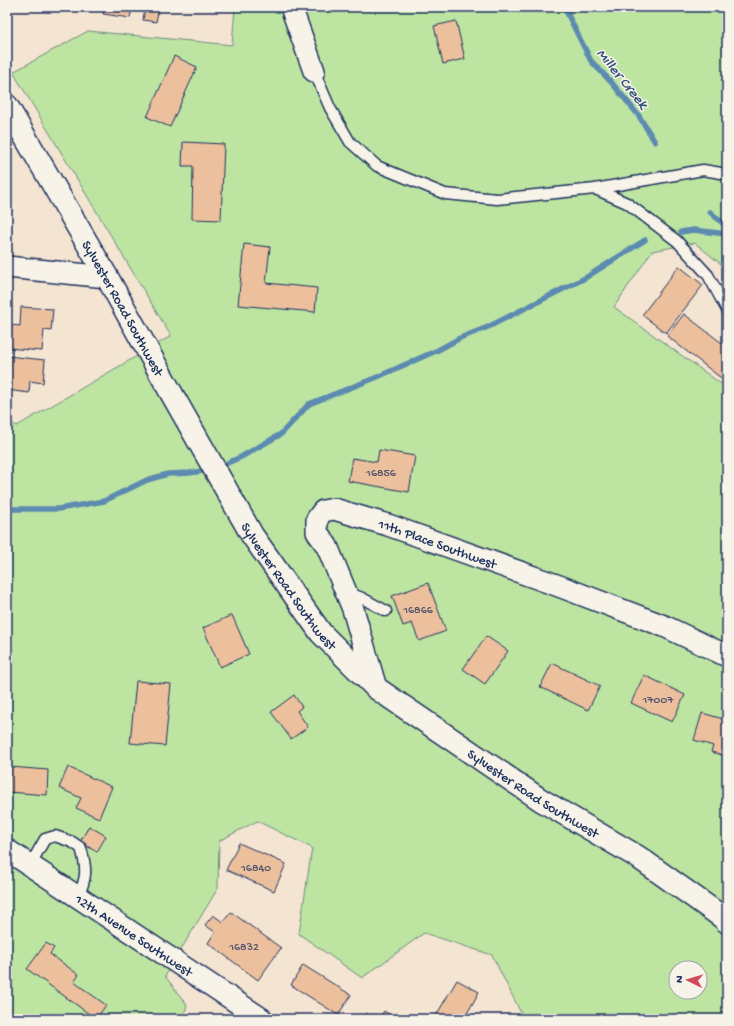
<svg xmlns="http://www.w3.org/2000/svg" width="734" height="1026" font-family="'Gochi Hand',sans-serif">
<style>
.green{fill:#bde5a1;stroke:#6c8a80;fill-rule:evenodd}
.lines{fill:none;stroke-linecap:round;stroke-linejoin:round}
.stream{stroke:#5b8ab0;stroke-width:5.5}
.building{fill:#edc09d;stroke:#1b2f5e}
.service-casing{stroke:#1b2f5e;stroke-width:13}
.minor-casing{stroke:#1b2f5e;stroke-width:24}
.tertiary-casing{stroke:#1b2f5e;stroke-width:25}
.service{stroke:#f7f3e8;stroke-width:10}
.minor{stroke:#f7f3e8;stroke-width:21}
.tertiary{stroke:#f7f3e8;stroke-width:22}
.labels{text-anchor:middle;stroke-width:3;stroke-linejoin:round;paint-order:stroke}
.number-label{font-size:12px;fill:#50536e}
.street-label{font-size:14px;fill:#1b2f5e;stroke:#f7f3e8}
.water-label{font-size:15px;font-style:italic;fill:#365580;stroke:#f7f3e8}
</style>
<rect width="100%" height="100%" fill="#f4e4d2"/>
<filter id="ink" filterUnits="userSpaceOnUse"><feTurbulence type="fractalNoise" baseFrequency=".025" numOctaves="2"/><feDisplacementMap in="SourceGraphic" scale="8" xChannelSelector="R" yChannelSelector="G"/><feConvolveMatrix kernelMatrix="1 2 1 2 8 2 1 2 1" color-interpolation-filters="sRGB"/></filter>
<g filter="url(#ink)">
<path class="green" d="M 235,7 L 727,7 L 727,269 L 695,243 L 652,251 L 614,307 L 727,388 L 727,1019 L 524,1019 L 492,955 L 424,933 L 362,978 L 299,934 L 312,848 L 257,821 L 219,841 L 218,888 L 165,976 L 187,1005 L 183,1019 L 7,1019 L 7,421 L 17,426 L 171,336 L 13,72 L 88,31 L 232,45 ZM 676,968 L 700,968 L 700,992 L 676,992 Z"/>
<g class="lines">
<path class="stream" d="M 564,7 L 591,61 L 612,83 L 639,116 L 655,142
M 710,212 L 727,227
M 681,232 L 693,230 L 727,234
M 218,467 L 241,457 L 281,434 L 309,404 L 375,378 L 438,350 L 460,338 L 488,327 L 585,278 L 645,240
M 7,509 L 58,509 L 104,501 L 147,480 L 168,474 L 189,473 L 210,470"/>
</g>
<path class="building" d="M 104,7 L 132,7 L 130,18 L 103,14 Z
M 139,7 L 159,7 L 156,22 L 143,20 L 145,8 Z
M 456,21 L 465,59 L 443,64 L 434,26 Z
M 174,56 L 197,67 L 170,127 L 147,117 Z
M 183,142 L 224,144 L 221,220 L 192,219 L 193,166 L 182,166 Z
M 244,244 L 270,247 L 266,283 L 317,288 L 315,312 L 238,305 Z
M 679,266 L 703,285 L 666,333 L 642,315 Z
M 21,307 L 53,309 L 51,331 L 44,330 L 42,351 L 7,348 L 7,331 L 11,331 L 11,325 L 20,326 Z
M 684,314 L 727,347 L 727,370 L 721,378 L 667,336 Z
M 7,356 L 45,360 L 43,383 L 30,381 L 29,393 L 7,390 Z
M 379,450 L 415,456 L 409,492 L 348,481 L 352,458 L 377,462 Z
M 428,583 L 446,631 L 419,641 L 412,623 L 403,626 L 392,596 Z
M 232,615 L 249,654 L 220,667 L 203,628 Z
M 486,636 L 508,651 L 485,684 L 463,669 Z
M 552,663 L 600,686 L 588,710 L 540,687 Z
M 644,675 L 685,695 L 672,722 L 631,703 Z
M 136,681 L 171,684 L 165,746 L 130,743 Z
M 294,695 L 302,707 L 297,711 L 308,727 L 291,739 L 271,712 Z
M 702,713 L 727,720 L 727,756 L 711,752 L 713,746 L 694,740 Z
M 10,767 L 48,770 L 47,795 L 8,792 Z
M 68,767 L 112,787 L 99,818 L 76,808 L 81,798 L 59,788 Z
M 89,826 L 106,836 L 97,852 L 80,842 Z
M 239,843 L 286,864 L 274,891 L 226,870 Z
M 231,912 L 281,948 L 258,980 L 208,943 L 215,932 L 205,925 L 213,915 L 223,922 Z
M 46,943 L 54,948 L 50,954 L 79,975 L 74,982 L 106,1005 L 96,1019 L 27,969 Z
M 303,965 L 351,995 L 338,1015 L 291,985 Z
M 457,980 L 479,992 L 464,1019 L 434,1019 Z
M 384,1011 L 396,1019 L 379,1019 Z
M 366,1013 L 375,1019 L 362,1019 Z"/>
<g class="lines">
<defs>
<path id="service" d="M 314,71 L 330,108 L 350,142 L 377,166 L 445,194 L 497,199 L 595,189 L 627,203 L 677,241 L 708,275 L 727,310
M 595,189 L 703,170 L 727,174
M 347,592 L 362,598 L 386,611
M 30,865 L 45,839 L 55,836 L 72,842 L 81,848 C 87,869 87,877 78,897"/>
<g id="minor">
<path d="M 291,7 L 314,71"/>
<path d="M 7,267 L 107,277"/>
<path id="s1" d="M 376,688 L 353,609 L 327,546 L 317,532 L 317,519 L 323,511 L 334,509 L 388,525 L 559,586 L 664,626 L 727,656"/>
<path id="s2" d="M 7,850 L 262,1019"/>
</g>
<g id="tertiary">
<path id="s3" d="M 7,106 L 107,277 L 169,389 L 252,535 L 321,633 L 376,688 L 541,800 L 638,857 L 722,917 L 727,922"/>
</g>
</defs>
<use href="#service" class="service-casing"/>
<use href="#minor" class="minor-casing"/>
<use href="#tertiary" class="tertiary-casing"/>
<use href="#service" class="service"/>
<use href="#minor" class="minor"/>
<use href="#tertiary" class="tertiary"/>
</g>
</g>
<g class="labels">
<g class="number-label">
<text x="381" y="476">16856</text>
<text x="418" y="613">16866</text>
<text x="658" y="703">17007</text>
<text x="256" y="871">16840</text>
<text x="244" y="950">16832</text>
</g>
<g class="street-label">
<text dy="5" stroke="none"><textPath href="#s3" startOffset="233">Sylvester Road Southwest</textPath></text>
<text dy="5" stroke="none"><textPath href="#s1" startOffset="311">11th Place Southwest</textPath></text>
<text dy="5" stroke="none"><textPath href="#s3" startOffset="557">Sylvester Road Southwest</textPath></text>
<text dy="5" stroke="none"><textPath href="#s3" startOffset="881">Sylvester Road Southwest</textPath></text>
<text dy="5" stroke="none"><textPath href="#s2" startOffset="153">12th Avenue Southwest</textPath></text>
</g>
<g class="water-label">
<text transform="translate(623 78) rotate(51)" y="5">Miller Creek</text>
</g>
</g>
<rect width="734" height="1026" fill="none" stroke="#f7f3e8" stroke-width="24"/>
<rect x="12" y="12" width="710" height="1002" fill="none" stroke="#1b2f5e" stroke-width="1.5" filter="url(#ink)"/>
<g transform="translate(688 980) rotate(275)"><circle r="19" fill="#f7f3e8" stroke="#9fa5b1"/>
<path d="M0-3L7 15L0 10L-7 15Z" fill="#d1495b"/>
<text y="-6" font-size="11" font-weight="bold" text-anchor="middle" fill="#1b2f5e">N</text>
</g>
</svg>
